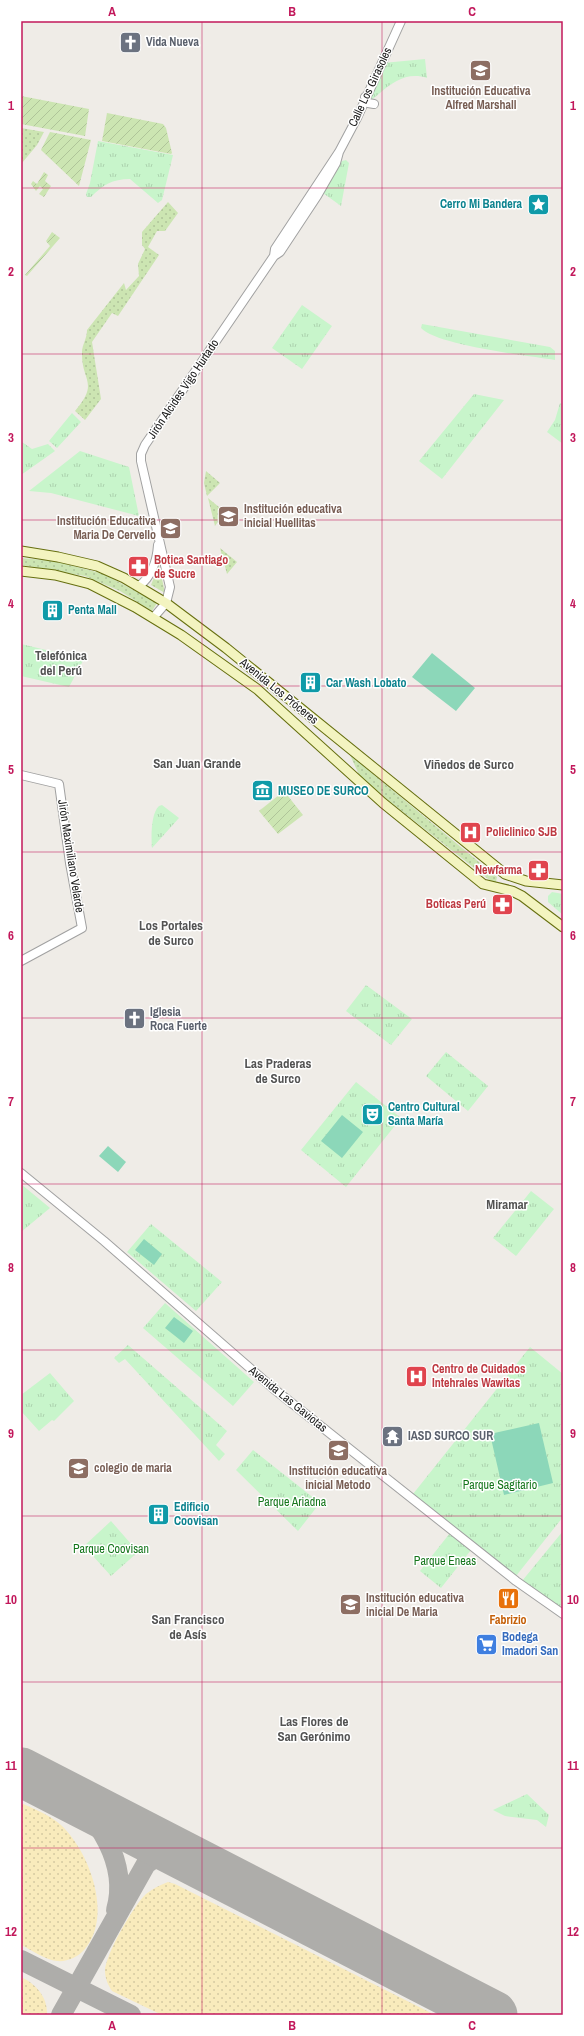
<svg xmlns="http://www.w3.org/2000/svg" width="584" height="2036" font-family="'Archivo Narrow',sans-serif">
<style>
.grass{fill:url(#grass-dots)}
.sand{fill:url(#sand-dots)}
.park{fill:url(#park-tufts)}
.garden{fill:url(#garden-furrows)}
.pitch{fill:#8cd7b9}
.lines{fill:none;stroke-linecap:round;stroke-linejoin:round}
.taxiway{stroke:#aeadaa;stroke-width:20}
.runway{stroke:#aeadaa;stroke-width:49}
.tertiary-casing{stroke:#a1a1a1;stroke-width:10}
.secondary-casing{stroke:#666f0f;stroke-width:11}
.tertiary{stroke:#fff;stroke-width:8}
.secondary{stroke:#f3f4c0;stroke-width:9}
.grid{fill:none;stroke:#c2185b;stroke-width:1;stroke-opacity:0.55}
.labels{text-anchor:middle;stroke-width:3;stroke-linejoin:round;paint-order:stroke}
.worship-label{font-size:12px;font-weight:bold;fill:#5b616d;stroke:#fff;text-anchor:start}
.street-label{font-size:12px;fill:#202020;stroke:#fff}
.education-label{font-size:12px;font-weight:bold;fill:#785e54;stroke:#fff;text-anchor:start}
.culture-label{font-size:12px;font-weight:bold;fill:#0d838f;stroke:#fff;text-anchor:start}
.health-label{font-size:12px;font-weight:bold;fill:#be3a42;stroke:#fff;text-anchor:start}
.park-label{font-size:12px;fill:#15761c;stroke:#fff}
.food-label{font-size:12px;font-weight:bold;fill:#c56008;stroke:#fff}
.shop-label{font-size:12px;font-weight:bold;fill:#366cbe;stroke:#fff;text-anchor:start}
.neighbourhood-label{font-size:13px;font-weight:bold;fill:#535353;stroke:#fff}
.neatline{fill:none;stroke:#c2185b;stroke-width:1.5}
.grid-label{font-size:13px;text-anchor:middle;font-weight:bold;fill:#c2185b}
</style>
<defs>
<pattern id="grass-dots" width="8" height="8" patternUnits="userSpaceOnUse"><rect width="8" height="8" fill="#cce5b2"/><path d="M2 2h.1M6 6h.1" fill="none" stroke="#afc499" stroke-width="1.8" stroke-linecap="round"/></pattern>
<pattern id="sand-dots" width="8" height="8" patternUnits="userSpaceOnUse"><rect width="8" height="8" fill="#f9ebbc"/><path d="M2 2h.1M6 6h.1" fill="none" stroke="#d5c9a1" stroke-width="1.8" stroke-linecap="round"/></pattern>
<pattern id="park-tufts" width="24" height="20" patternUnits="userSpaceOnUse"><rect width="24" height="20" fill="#c8f5cb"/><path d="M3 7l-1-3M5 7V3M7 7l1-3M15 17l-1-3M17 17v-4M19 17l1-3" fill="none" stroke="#acd2ae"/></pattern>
<pattern id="garden-furrows" width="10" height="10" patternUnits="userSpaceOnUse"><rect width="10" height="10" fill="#cce5b2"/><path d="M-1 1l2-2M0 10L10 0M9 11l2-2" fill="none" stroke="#afc499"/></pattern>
</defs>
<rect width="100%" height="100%" fill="#efece7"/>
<path class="grass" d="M 21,128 L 44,132 L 37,145 L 22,163 Z
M 168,202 L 178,213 L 165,231 L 157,231 L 148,247 L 159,255 L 118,316 L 112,313 L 92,342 L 101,399 L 85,420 L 75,411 C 100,382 81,381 82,352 C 82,345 87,339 87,330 L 124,283 L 126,290 L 139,276 L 138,264 L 145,249 L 142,245 L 142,232 Z
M 206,471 L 220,483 L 207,496 L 204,483 Z
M 208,498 L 225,512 L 215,526 Z
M 220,548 L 237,562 L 227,574 Z
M 21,558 L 54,561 L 104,574 L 157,603 L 152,611 L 120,591 L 85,576 L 21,565 Z
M 159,565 L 165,593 L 151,585 Z
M 350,755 L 497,877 L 496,882 L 492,882 L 361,779 Z"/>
<path class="sand" d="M 21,1803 C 34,1809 50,1815 61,1825 C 89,1851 114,1916 84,1950 C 78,1957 67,1962 57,1961 C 45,1960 32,1950 21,1945 Z
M 168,1882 L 175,1884 L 435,2015 L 162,2015 L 112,1991 C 108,1985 105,1978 105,1971 C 105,1955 134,1905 146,1894 C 152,1889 160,1885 168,1882 Z
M 21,1977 C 36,1984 48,1997 47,2015 L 21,2015 Z"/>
<path class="park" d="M 425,59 L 427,78 C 408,72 394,81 380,93 C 376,96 374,99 369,100 L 383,63 Z
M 98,141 L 173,155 L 162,200 L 158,203 L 130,179 C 112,179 103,185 91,197 L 87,197 L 86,194 L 90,183 Z
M 346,160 L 349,163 L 341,206 L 323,193 L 342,161 Z
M 302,305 L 332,326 L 302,369 L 272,348 Z
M 422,324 L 550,347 L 555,351 L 555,360 C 529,356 436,345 421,328 Z
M 474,394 L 504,400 L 442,479 L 419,461 Z
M 560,403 L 563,404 L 563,444 L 547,432 L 555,420 Z
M 72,413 L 81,422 L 57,448 L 49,441 Z
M 22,442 L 32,449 L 48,444 L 55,451 L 21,475 Z
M 80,451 L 129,467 L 139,516 L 51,493 L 29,491 Z
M 21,644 L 84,659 L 69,687 L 21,676 Z
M 162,805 L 179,818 L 152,848 C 151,837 151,813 159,806 Z
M 552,892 L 563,894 L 563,915 L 548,902 L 548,896 Z
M 366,985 L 412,1019 L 391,1045 L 346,1011 Z
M 446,1052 L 488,1086 L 468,1111 L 426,1076 Z
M 356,1082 L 401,1118 L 346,1187 L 301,1150 Z
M 21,1184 L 50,1208 L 21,1232 Z
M 531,1191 L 554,1209 L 516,1256 L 493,1238 Z
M 151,1224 L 222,1282 L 196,1311 L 127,1252 Z
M 165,1303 L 254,1382 L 233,1406 L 143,1328 Z
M 128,1345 L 227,1431 L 216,1445 L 225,1454 L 219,1461 L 125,1359 L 119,1363 L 114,1358 Z
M 530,1347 L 563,1374 L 563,1517 L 516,1576 L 413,1494 Z
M 50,1373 L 74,1401 L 54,1421 L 52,1420 L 39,1431 L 21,1411 L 21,1395 Z
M 253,1450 L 320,1503 L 298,1531 L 236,1470 Z
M 111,1521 L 138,1552 L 111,1576 L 84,1546 Z
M 563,1531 L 563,1609 L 522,1581 Z
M 450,1533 L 471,1550 L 441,1588 L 420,1571 Z
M 527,1794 L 549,1815 L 546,1827 L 537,1820 L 505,1816 L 493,1810 Z"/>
<path class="garden" d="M 21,96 L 89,109 L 85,136 L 21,124 Z
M 107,113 L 163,124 L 166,128 L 172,153 L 171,154 L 102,141 Z
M 50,132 L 91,140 L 79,186 L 41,150 Z
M 44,172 L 48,175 L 45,181 L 51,186 L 44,197 L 39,194 L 43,189 L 40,186 L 36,191 L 31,184 L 33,181 L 37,184 Z
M 52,232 L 60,238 L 27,276 L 25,275 L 50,246 L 46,241 Z
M 284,791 L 303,815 L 278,834 L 259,811 Z"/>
<path class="pitch" d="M 432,653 L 475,688 L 456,711 L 412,677 Z
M 342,1115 L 363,1132 L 342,1158 L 321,1141 Z
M 108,1146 L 126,1162 L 118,1172 L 99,1156 Z
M 144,1239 L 162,1254 L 154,1265 L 135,1250 Z
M 174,1317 L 193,1331 L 184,1343 L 165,1328 Z
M 539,1423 L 553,1483 L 504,1495 L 490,1434 Z"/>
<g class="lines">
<path class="taxiway" d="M 60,1792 C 99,1812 129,1866 116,1910
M 140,1833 C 147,1844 151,1851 146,1864
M 21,1960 L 131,2015
M 61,2015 L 146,1864 L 160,1854 L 177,1852"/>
<path class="runway" d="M 21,1772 L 493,2015"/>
<defs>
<path id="tertiary" d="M 365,97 L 368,103 L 374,104
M 274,256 L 275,249 L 339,152 L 357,118 L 401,21
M 139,586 C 151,577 157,561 158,545
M 153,618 L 166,603 L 170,587 L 141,461 L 141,454 L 145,445 L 274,256 L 280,252 L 317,196 L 336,163 L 339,152
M 21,775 L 59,784 L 70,863 L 82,928 L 21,961
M 21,1173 L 104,1241 L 274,1389 L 516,1581 L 563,1614"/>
<path id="secondary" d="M 21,551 L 58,557 L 97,566 L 124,578 L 166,603 L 226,648 L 505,874 L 526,881 L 563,885
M 21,571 L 55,575 L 90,584 L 135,607 L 181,635 L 257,689 L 383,803 L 483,884 L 512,891 L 522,896 L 563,927"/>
</defs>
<use href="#tertiary" class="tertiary-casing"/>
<use href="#secondary" class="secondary-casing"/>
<use href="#tertiary" class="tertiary"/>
<use href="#secondary" class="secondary"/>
</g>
<path class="grid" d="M 202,21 L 202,2015M 382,21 L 382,2015M 21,188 L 563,188M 21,354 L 563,354M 21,520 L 563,520M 21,686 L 563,686M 21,852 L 563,852M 21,1018 L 563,1018M 21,1184 L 563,1184M 21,1350 L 563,1350M 21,1516 L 563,1516M 21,1682 L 563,1682M 21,1848 L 563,1848"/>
<defs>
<symbol id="church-square" viewBox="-11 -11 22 22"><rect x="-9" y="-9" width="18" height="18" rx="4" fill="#6b7280" stroke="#fff"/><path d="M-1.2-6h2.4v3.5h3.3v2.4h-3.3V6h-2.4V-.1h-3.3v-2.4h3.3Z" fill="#fff"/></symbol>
<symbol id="school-square" viewBox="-11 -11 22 22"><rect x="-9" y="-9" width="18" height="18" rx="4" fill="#8d6e63" stroke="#fff"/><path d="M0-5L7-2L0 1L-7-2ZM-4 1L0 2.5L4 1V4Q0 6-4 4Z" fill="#fff"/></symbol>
<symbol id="sight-square" viewBox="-11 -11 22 22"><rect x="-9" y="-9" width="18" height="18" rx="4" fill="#0f9aa8" stroke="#fff"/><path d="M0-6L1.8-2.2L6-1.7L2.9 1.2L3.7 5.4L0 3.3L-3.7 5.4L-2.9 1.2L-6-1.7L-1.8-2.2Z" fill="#fff"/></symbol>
<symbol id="pharmacy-square" viewBox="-11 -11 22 22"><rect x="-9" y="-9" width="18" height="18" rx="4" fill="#e0444e" stroke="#fff"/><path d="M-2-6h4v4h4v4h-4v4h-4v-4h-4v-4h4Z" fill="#fff"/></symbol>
<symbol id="building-square" viewBox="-11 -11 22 22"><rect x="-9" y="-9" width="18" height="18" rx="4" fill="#0f9aa8" stroke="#fff"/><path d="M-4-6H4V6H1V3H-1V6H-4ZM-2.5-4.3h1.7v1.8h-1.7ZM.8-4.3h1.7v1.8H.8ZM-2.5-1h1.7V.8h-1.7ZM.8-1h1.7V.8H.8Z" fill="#fff"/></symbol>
<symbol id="museum-square" viewBox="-11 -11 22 22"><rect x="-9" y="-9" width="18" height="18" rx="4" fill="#0f9aa8" stroke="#fff"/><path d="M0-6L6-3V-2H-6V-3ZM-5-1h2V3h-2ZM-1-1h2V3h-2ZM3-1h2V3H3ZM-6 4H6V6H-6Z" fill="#fff"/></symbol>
<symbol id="hospital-square" viewBox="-11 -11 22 22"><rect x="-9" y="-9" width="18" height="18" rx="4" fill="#e0444e" stroke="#fff"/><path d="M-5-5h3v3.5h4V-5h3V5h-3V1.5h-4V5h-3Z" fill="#fff"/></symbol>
<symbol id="theatre-square" viewBox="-11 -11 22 22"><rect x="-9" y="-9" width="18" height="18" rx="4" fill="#0f9aa8" stroke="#fff"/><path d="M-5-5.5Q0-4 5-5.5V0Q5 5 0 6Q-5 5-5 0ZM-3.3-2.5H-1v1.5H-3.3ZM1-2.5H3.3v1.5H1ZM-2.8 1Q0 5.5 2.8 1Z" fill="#fff"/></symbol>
<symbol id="temple-square" viewBox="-11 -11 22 22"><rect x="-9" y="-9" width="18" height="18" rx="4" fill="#6b7280" stroke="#fff"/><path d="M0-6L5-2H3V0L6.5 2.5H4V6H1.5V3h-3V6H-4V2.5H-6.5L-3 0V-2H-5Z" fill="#fff"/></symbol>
<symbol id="restaurant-square" viewBox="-11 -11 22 22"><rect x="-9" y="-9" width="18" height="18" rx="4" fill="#e8710a" stroke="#fff"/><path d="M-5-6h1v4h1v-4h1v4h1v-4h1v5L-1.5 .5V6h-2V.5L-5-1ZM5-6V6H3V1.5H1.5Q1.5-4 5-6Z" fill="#fff"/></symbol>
<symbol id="supermarket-square" viewBox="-11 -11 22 22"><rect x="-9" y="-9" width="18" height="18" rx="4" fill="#3f7fe0" stroke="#fff"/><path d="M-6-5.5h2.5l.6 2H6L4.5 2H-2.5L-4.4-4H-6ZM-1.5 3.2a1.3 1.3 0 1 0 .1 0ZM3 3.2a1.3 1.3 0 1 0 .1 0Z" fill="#fff"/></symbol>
</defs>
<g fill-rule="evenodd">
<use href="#church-square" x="118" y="30" width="25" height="25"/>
<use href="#school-square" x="468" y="58" width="25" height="25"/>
<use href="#sight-square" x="526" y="192" width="25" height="25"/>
<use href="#school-square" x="216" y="504" width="25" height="25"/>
<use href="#school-square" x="158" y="516" width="25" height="25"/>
<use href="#pharmacy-square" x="126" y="554" width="25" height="25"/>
<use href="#building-square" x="40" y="598" width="25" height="25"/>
<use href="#building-square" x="298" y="670" width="25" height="25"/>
<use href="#museum-square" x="250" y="778" width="25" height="25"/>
<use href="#hospital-square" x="458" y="820" width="25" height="25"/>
<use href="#pharmacy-square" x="526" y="858" width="25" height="25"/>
<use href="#pharmacy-square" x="490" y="892" width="25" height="25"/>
<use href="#church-square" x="122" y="1006" width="25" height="25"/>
<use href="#theatre-square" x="360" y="1102" width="25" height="25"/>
<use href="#hospital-square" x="404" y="1364" width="25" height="25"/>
<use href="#temple-square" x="380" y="1424" width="25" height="25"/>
<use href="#school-square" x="326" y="1438" width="25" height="25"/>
<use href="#school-square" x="66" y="1456" width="25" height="25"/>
<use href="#building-square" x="146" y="1502" width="25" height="25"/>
<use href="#restaurant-square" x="496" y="1586" width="25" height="25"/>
<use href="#school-square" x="338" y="1592" width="25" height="25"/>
<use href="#supermarket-square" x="474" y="1632" width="25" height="25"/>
</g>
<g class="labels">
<g class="worship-label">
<text x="146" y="46">Vida Nueva</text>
<text x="150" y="1016">Iglesia<tspan x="150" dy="14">Roca Fuerte</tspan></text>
<text x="408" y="1440">IASD SURCO SUR</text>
</g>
<g class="street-label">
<text transform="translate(370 87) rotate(-65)" y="4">Calle Los Girasoles</text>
<text transform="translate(183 389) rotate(-56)" y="4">Jirón Alcides Vigo Hurtado</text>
<text transform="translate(279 691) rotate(39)" y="4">Avenida Los Próceres</text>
<text transform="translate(71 856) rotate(81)" y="4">Jirón Maximiliano Velarde</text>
<text transform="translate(288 1399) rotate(39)" y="4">Avenida Las Gaviotas</text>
</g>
<g class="education-label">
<text x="481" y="95" text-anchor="middle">Institución Educativa<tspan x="481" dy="14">Alfred Marshall</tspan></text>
<text x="244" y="513">Institución educativa<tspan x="244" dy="14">inicial Huellitas</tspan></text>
<text x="156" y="525" text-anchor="end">Institución Educativa<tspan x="156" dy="14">Maria De Cervello</tspan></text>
<text x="94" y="1472">colegio de maria</text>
<text x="338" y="1475" text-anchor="middle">Institución educativa<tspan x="338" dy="14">inicial Metodo</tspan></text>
<text x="366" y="1602">Institución educativa<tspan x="366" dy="14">inicial De Maria</tspan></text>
</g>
<g class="culture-label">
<text x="522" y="208" text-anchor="end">Cerro Mi Bandera</text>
<text x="68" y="614">Penta Mall</text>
<text x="326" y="687">Car Wash Lobato</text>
<text x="278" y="795">MUSEO DE SURCO</text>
<text x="388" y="1111">Centro Cultural<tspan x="388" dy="14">Santa María</tspan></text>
<text x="174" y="1511">Edificio<tspan x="174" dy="14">Coovisan</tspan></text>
</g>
<g class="health-label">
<text x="154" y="564">Botica Santiago<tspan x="154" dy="14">de Sucre</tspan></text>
<text x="486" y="836">Policlinico SJB</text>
<text x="522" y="874" text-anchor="end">Newfarma</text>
<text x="486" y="908" text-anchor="end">Boticas Perú</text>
<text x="432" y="1373">Centro de Cuidados<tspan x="432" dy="14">Intehrales Wawitas</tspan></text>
</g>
<g class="park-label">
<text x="500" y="1489">Parque Sagitario</text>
<text x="292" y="1506">Parque Ariadna</text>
<text x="111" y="1553">Parque Coovisan</text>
<text x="445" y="1565">Parque Eneas</text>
</g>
<g class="food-label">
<text x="508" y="1624">Fabrizio</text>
</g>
<g class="shop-label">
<text x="502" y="1641">Bodega<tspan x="502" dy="14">Imadori San</tspan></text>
</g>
<g class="neighbourhood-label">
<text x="61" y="660">Telefónica<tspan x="61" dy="15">del Perú</tspan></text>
<text x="197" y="768">San Juan Grande</text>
<text x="469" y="769">Viñedos de Surco</text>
<text x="171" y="930">Los Portales<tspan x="171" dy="15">de Surco</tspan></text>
<text x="278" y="1068">Las Praderas<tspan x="278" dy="15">de Surco</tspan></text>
<text x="507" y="1209">Miramar</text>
<text x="188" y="1624">San Francisco<tspan x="188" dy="15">de Asís</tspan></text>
<text x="314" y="1726">Las Flores de<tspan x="314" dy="15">San Gerónimo</tspan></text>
</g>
</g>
<rect width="584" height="2036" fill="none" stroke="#ffffff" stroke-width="44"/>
<rect x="22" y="22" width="540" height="1992" class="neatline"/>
<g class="grid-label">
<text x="112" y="16">A</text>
<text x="292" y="16">B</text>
<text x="472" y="16">C</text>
<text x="11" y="110">1</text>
<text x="573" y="110">1</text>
<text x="11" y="276">2</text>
<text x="573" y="276">2</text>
<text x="11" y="442">3</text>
<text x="573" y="442">3</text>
<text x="11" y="608">4</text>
<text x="573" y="608">4</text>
<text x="11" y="774">5</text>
<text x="573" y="774">5</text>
<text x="11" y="940">6</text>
<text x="573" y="940">6</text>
<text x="11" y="1106">7</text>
<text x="573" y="1106">7</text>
<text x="11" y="1272">8</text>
<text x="573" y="1272">8</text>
<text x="11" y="1438">9</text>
<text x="573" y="1438">9</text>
<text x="11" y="1604">10</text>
<text x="573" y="1604">10</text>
<text x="11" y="1770">11</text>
<text x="573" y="1770">11</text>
<text x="11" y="1936">12</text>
<text x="573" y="1936">12</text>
<text x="112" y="2030">A</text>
<text x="292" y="2030">B</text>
<text x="472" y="2030">C</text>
</g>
</svg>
